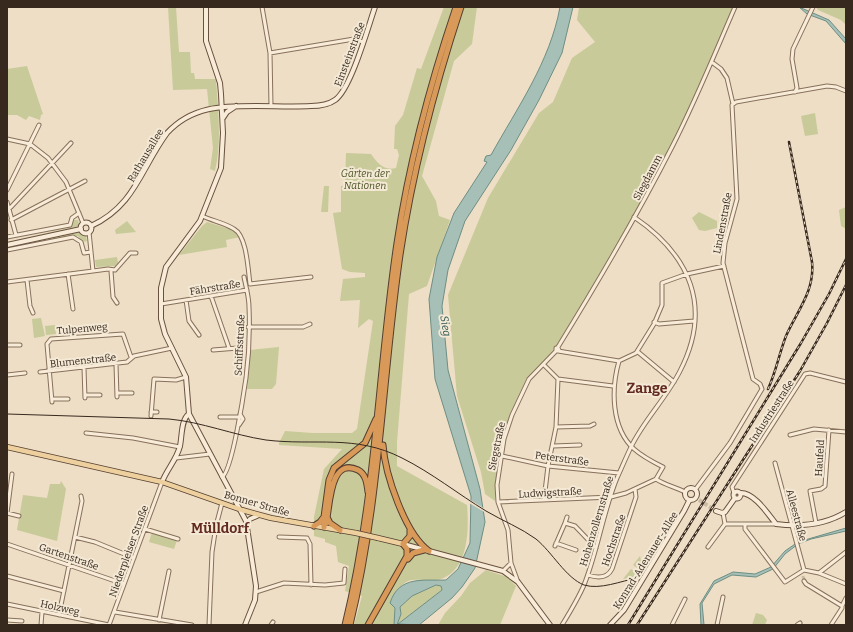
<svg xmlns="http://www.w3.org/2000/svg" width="853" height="632" font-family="Bitter,serif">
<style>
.green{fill:#c8ca99}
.water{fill:#a7c0b7;stroke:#6e8e84}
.pier{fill:#eddec5}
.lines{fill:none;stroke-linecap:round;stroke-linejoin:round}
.street-tunnel{stroke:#c9baa4;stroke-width:3;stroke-dasharray:3 1.5;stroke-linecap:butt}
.secondary-tunnel{stroke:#c9baa4;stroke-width:4;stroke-dasharray:4 2;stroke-linecap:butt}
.street-casing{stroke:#87705c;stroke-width:5}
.secondary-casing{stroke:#69513f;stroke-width:6}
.primary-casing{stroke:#553f30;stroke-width:6}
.highway-casing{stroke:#553f30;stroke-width:7}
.street{stroke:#f8ecd8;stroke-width:3}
.secondary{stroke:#f8ecd8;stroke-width:4}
.primary{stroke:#eed09f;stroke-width:4.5}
.highway{stroke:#d89959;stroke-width:5}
.tram{stroke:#38291f;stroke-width:1}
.rail-casing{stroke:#38291f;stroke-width:2.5}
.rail{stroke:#f4e9d5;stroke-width:1;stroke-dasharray:3;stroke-linecap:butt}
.primary-bridge-casing{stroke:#553f30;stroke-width:6;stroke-linecap:butt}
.primary-bridge{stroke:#eed09f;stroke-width:4.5}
.labels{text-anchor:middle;stroke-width:4;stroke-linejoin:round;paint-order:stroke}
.street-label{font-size:10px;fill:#38291f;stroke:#f4e9d5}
.park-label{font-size:10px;font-style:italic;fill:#4b5327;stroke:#f4e9d5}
.water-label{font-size:11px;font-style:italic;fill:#2f5752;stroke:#f4e9d5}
.district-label{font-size:14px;font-weight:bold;fill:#632a20;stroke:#f4e9d5}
</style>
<rect width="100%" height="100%" fill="#eddec5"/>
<path class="green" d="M 168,7 L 176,7 L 179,52 L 190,52 L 191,73 L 194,73 L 195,79 L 216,79 C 218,110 222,141 215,171 L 210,169 L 213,148 L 207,89 L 173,90 Z
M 444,7 L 477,7 L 472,44 L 454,61 L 422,176 L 436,201 L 439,216 L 450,220 L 427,286 L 409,294 L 397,442 L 397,466 L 467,505 C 469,530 469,572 438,580 C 428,582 418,578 408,581 C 401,584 392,596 390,603 L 395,608 L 394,625 L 354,625 L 362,596 L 345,591 L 349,566 L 338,562 L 336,546 L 325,542 L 325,539 L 314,536 L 314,517 L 324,469 L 342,449 L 279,445 L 279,443 L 285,431 L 312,433 L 352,433 L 357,429 L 373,321 L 369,319 L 358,328 L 360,300 L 340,301 L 343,279 L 365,277 L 365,273 L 350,272 L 342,269 L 333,213 L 341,212 L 341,186 L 345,186 L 346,153 L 371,154 C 377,163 384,171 396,168 L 399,155 L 397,149 L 394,149 L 395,126 L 403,115 L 417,68 L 421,69 Z
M 579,7 L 734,7 L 682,125 L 643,199 L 570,326 L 549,356 L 527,378 L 510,414 L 495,484 L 495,501 L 485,494 L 481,472 L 457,396 L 448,295 L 488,198 L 539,113 L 553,102 L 572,58 L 595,42 L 577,20 Z
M 816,7 L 846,7 L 846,25 L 841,20 L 818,10 Z
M 27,66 L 43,114 L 41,115 L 40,120 L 29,116 L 26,120 L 17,115 L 7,115 L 7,69 Z
M 815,113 L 818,134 L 805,136 L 801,116 Z
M 324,186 L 329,186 L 328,212 L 321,212 Z
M 846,207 L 846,229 L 841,226 L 839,210 Z
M 699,212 L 717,221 L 717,228 L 705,231 L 699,230 L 692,218 Z
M 74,220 L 78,220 L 79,224 L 77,227 L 7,242 L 69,228 Z
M 127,221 L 136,232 L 116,234 L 115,230 Z
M 207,222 L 233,230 L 240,237 L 226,240 L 227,247 L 179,255 L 202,226 Z
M 72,233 L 80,233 L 86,236 L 87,241 L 82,242 L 78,236 L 72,236 L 7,249 L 7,247 Z
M 117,257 L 118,263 L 115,266 L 96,267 L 95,260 Z
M 41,318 L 45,336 L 34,338 L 32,319 Z
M 55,325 L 56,334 L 46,335 L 45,326 Z
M 279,347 L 276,384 L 272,389 L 247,389 L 250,350 Z
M 61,481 L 66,489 L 57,541 L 17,530 L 23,495 L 47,498 L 50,484 L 60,484 Z
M 152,532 L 177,540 L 174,549 L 149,542 Z
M 640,556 L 643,569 L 642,571 L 633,565 Z
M 631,569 L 639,574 L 638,576 L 623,579 Z
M 486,570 L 507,577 L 516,586 L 500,625 L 438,625 L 445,613 L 461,596 L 470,583 Z
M 436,585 L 441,586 L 443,589 L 397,625 L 401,614 L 400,607 L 412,596 Z
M 756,613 L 763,615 L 767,620 L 765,625 L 752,625 Z"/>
<path class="water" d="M 560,7 L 573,7 L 562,53 L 539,100 L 511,150 L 465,221 L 448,270 L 442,306 L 448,370 L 480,489 L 485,522 L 475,568 L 462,587 L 452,598 L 419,625 L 398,624 L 442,590 L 441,586 L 436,585 L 412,596 L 400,607 L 401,614 L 397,625 L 394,625 L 395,608 L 390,603 C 399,575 424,581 446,580 L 458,569 L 470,543 L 471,496 L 435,379 L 429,299 L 437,257 L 454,213 L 487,162 L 484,161 L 486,156 L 491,155 C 517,108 550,62 560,7 Z
M 799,7 L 829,20 L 846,39 L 846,44 L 826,21 L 807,14 Z
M 846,528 L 846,531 L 811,539 L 798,544 L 785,554 L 773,569 L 756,577 L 732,575 L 714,584 L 702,603 L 704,625 L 701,625 L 700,604 L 714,581 L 733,572 L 755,574 L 771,567 L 785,551 L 798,542 Z"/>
<path class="pier" d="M 469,499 L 485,509 L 486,513 L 469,503 Z"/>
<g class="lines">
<path class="street-tunnel" d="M 803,576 L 804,581"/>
<path class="secondary-tunnel" d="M 699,500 L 716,511"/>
<defs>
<path id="street" d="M 262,7 L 270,53 L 271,106
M 270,53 L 354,39 L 363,42
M 713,63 L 721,69 L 727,78 L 733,104
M 795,92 L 797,88 L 792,59 L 793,49 L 813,7
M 7,139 L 30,144 L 48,158 L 66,182 L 83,223
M 7,190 L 39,125
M 7,202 L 16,235
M 8,209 L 11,207 L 71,143
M 202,216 C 213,221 225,223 234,229 C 247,236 248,270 250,284 L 311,277
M 11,220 L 85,181
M 89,232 L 93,271 L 108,269 L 115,270 L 130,253 L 136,253
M 7,237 L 70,225 L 72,218 L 79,213
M 7,250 L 73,237 L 81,242 L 84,253 L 91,252
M 111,271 L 113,297 L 117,303
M 68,274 L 73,309
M 27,280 L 30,306 L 33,313
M 7,282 L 93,271
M 211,296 L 229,348
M 186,300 L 189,321 L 199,335
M 161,304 L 247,290
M 654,322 L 659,324 L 694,321
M 248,327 L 303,327 L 310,324
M 7,345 L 20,345
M 558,347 C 598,282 638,214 673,145 C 696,100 715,53 735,7
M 213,350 L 238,348
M 558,351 L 619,361
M 638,352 L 674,382
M 116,364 L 117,397
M 544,365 L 558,379 L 613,386
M 84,368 L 85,398
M 40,372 L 127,362 L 134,356 L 172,348
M 7,375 L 25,373
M 117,393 L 132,393
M 85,395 L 100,395
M 52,399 L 68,399
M 52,402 L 47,344 L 51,339 L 123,334 L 131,357
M 151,412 L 157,412
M 151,416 L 154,379 L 176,380 L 186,377
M 220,417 L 240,417
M 239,425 L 243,419 L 240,414
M 556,427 L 590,426 L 594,424
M 86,433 L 133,438 L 180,447
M 790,435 L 814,429 L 846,432
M 553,446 L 580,445
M 502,456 L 548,466 L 619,473
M 176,458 L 210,454
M 775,463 L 804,570
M 12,474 L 7,513 L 19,516
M 222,477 C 232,472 244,392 246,378 C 249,355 250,330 249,307 C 249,297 246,287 244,277
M 656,479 C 665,485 675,487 685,492
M 695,490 L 730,443 L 762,389 L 760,384 L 753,379 L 723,263 L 725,243 L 737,199 L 732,105 L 736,102 L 827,86 L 836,87 L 846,91
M 734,493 L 732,487 L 805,374 L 810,373 L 846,382
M 544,500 L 548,466 L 556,427 L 558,379
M 498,502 L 611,497 L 626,493 L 656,479 L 663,467 C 653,462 643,457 634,449 C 611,428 611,389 619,361 L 636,353 L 654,324 L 662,305 L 662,283 L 687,274 L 724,266
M 723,513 L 725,524
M 565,523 L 567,517
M 816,523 L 810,491 L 821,489 L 825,486 L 829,430
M 725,524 L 776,524
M 745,524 L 745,529 L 785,582 L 804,570
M 145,529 L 178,539
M 75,537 L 95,542 L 134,558
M 279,537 L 307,538 L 310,544 L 311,585
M 556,543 L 576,550
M 7,544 L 124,584
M 555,546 L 565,523 L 575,526 L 596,548
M 708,547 L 725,524
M 804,570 L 819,573 L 846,584
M 503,571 L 511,563
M 819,573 L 846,552
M 588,575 C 597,578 607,579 612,569 L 636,497 L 635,489
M 7,576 L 64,591
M 804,581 L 806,584 L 842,606
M 518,582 L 511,563 L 508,530 L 498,502 L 497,485 L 504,439 L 512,415 L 529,379 L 556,351 L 556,348 L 558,348 L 559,350
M 256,592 L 284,583 L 325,585 L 344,583 L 345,569
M 7,604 L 109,625
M 115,612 L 192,625
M 59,615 L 82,501 L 81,496
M 7,620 L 22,621
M 159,620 L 169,571
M 41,625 L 42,612
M 109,625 L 162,482
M 209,625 L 212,552 L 216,526 L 222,503
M 271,625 L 273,622
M 562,625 C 570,612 578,599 584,585 C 598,550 603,512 617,478 C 622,467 627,455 632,445 C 645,419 667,397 680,371 C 713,307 690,255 634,217
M 672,625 L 685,599
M 717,625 L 723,597
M 797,625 L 800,623
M 831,625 L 842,608 L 842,606 L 846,598"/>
<path id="secondary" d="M 206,7 L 206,41 L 220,83 L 221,94 L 223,133 L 221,168 L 200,221 L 166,267 L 161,288 L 161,319 L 165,334 L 186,377 L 189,414 L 246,521 L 256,586 L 255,600 L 245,625
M 223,118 L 227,112 L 236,106
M80.5 228a5.5 5.5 0 1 1 11 0a5.5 5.5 0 1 1-11 0Z
M 91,226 C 135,206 141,168 167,133 C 192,106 222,106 256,106 C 274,106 293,107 311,106 C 319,106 328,105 335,100 C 351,89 368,27 375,7
M 7,245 L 81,229
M 162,482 C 167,469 177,459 180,446 C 182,437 181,419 189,414
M685 494a6 6 0 1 1 12 0a6 6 0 1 1-12 0Z
M733.5 495a3.5 3.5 0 1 1 7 0a3.5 3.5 0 1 1-7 0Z
M 740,493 C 754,492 768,514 776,524 C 800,527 825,525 846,512
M 716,511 L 722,513 L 725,512 L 735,498
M 247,524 L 250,519 L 259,515
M 403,544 L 503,571 L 518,582 L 550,625
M 610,625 L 624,610 L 684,511 L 689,501"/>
<path id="primary" d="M 7,447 L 162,482 L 242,510 L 271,518 L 356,533
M 378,538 L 403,544"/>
<path id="highway" d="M 383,445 C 385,474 405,534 429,551
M 327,517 L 330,523 L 340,530
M 326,523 C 330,508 329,456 358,470 C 366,474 367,484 368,492
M 314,526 L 320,522 L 323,518
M 324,527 L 324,517 L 329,480 L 334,468 L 365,443 L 376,419
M 408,559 L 413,553 L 424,550
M 345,625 C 376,499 378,370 397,243 C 409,162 430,84 456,7
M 350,625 C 380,502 382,380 400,255 C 413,169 434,89 461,7
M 368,625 L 407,556 L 407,549 L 403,544 L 410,536 L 410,530"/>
</defs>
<use href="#street" class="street-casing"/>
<use href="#secondary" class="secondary-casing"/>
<use href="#primary" class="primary-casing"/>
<use href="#highway" class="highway-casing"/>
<use href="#street" class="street"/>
<use href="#secondary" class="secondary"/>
<use href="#primary" class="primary"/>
<use href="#highway" class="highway"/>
<path class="tram" d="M 7,414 L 169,419 C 202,422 233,435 266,440 C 315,446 355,434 402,458 C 432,473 458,494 486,511 C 503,521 521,528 536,539 C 552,552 566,578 584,585 C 600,590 621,581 637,578"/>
<defs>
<path id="rail" d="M 768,389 C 776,372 779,354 786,336 C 797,311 815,291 812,262 L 789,142
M 628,625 L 801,343 L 829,294 L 846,259
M 637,625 L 800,371 L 827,323 L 846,285"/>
</defs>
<use href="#rail" class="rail-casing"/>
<use href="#rail" class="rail"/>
<defs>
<path id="primary-bridge" d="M 356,533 L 378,538"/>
</defs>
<use href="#primary-bridge" class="primary-bridge-casing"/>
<use href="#primary-bridge" class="primary-bridge"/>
</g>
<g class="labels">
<g class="street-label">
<text transform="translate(349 54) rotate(-69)" y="4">Einsteinstraße</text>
<text transform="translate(145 155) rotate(-59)" y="4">Rathausallee</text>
<text transform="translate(647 177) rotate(-62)" y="4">Siegdamm</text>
<text transform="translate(722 223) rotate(-79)" y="4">Lindenstraße</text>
<text transform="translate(215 287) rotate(-9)" y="4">Fährstraße</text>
<text transform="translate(82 328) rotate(-5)" y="4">Tulpenweg</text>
<text transform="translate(239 345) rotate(-87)" y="4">Schiffsstraße</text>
<text transform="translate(83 360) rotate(-6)" y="4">Blumenstraße</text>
<text transform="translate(771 411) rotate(-57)" y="4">Industriestraße</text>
<text transform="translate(496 446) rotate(-78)" y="4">Siegstraße</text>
<text transform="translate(562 458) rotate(8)" y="4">Peterstraße</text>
<text transform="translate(819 458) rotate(-86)" y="4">Haufeld</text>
<text transform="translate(550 492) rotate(-3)" y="4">Ludwigstraße</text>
<text transform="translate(257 503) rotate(16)" y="4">Bonner Straße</text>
<text transform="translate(797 515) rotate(75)" y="4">Alleestraße</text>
<text transform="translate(596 521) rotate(-73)" y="4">Hohenzollernstraße</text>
<text transform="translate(613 540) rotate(-71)" y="4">Hochstraße</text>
<text transform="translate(128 551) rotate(-70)" y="4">Niederpleiser Straße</text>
<text transform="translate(69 556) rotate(19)" y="4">Gartenstraße</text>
<text transform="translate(645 560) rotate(-58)" y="4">Konrad-Adenauer-Allee</text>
<text transform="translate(60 607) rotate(12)" y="4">Holzweg</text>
</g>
<g class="park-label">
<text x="365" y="177">Gärten der<tspan x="365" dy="12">Nationen</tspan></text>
</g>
<g class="water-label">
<text transform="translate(446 326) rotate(80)" y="4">Sieg</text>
</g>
<g class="district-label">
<text x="647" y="393">Zange</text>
<text x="220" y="533">Mülldorf</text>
</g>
</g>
<rect width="853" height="632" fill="none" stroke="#38291f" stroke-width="16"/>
</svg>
